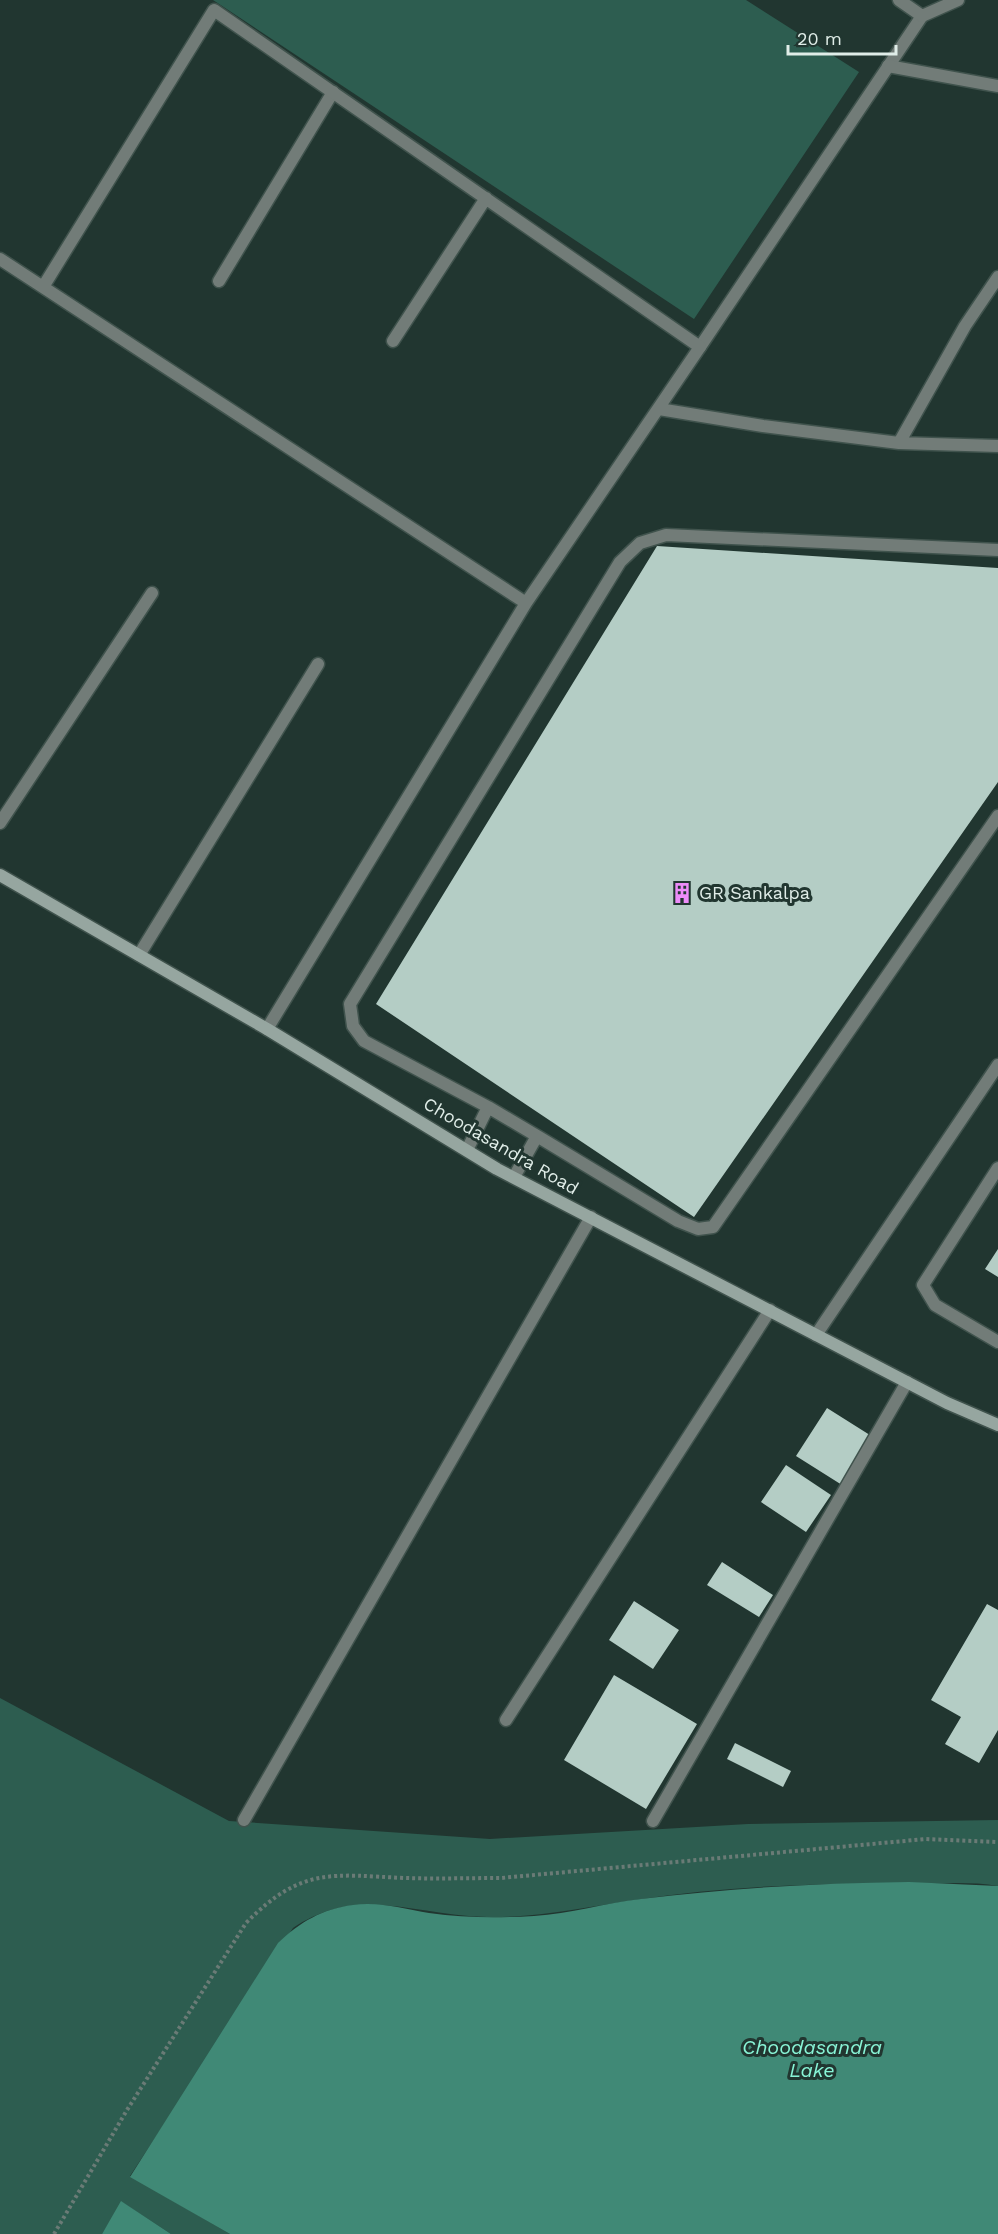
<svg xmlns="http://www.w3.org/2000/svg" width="998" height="2234" font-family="'Work Sans',sans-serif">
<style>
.green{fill:#2d5d50}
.water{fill:#408976}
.building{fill:#b4cdc5}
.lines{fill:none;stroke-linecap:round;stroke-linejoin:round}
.lane-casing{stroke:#40534d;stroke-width:15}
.street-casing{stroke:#40534d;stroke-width:15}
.secondary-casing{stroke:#40534d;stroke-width:15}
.path{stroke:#6a7b76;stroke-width:4;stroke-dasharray:3 3;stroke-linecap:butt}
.lane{stroke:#727c78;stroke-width:12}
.street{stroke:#727c78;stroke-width:12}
.secondary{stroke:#96a6a0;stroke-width:12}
.labels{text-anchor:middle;stroke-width:6;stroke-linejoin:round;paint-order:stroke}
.poi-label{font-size:18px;fill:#e0ede8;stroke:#213630;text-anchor:start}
.street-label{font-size:18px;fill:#e0ede8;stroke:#213630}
.water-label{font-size:20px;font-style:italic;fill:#88f4d6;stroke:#213630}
</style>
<rect width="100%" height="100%" fill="#213630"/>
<path class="green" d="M 213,0 L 746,0 L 859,72 L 694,319 Z
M 0,1698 L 229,1821 L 490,1839 L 748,1824 L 998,1820 L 998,1886 C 969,1881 937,1884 907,1884 C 816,1883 726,1886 635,1900 C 585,1907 539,1918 487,1917 C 415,1916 359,1884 293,1928 L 130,2176 L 230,2234 L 171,2234 L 122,2202 L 102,2234 L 0,2234 Z"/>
<path class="water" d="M 909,1882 L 998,1886 L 998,2234 L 230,2234 L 130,2177 L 278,1943 C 300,1922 322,1909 353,1905 C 378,1901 405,1909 429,1913 C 464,1918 499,1918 534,1916 C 570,1914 605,1903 641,1899 C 731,1888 819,1883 909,1882 Z
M 121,2201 L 171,2234 L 102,2234 Z"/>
<path class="building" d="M 657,546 L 998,568 L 998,782 L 694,1217 L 376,1004 Z
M 998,1249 L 998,1277 L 985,1269 Z
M 827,1408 L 873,1437 L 842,1485 L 796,1456 Z
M 786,1465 L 831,1495 L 806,1532 L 761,1502 Z
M 722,1562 L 773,1595 L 759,1617 L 707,1585 Z
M 634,1601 L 679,1630 L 653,1669 L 609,1640 Z
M 987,1604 L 998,1610 L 998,1730 L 979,1763 L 945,1744 L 961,1717 L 931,1700 Z
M 614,1675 L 697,1724 L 646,1809 L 564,1760 Z
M 735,1743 L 791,1771 L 783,1787 L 727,1759 Z"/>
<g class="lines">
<defs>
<path id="lane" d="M 219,281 L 333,92
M 700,347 L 922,16
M 816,1335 L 998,1065
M 244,1820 L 591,1217"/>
<path id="street" d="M 899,0 L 922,16 L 958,0
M 888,66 L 998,86
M 0,259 L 526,603
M 43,287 L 214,10 L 700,347 L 526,603 L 267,1029
M 393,341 L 486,198
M 659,409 L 763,426 L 899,443 L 998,446
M 899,443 L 965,326 L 998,277
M 0,823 L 152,593
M 139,955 L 318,664
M 488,1107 L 537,1136
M 467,1150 L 488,1107 L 364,1041 L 353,1026 L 350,1004 L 620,562 L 640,543 L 666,535 L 998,550
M 998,1168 L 923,1285 L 935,1305 L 998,1342
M 514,1177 L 537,1136 L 678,1221 L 698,1229 L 713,1227 L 998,816
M 506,1720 L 770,1310
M 653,1821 L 907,1382"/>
<path id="secondary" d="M 0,875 L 267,1029 L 497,1169 L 947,1403 L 998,1425"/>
</defs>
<use href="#lane" class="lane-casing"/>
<use href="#street" class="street-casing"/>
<use href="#secondary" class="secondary-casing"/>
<path class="path" d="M 54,2234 L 127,2110 L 246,1923 C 302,1866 332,1875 405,1878 C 437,1879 469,1878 501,1878 L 926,1839 L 998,1842"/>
<use href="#lane" class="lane"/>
<use href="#street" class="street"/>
<use href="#secondary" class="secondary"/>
</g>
<defs>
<symbol id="building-bare" viewBox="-9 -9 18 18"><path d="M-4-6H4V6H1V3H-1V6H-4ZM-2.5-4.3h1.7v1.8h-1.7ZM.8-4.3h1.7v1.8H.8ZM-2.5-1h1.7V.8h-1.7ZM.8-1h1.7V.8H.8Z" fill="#ed8cf9" stroke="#213630" stroke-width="2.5" paint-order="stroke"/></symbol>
</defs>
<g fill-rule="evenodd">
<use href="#building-bare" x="667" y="878" width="30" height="30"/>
</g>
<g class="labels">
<g class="poi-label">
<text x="699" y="899">GR Sankalpa</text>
</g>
<g class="street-label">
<text transform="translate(501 1146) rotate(30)" y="6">Choodasandra Road</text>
</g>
<g class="water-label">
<text x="812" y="2054">Choodasandra<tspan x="812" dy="23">Lake</tspan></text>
</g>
</g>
<path d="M788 45v9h108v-9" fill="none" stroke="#e0ede8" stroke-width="3"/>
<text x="797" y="45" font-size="18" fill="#e0ede8" stroke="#213630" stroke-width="4.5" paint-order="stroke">20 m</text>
</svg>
